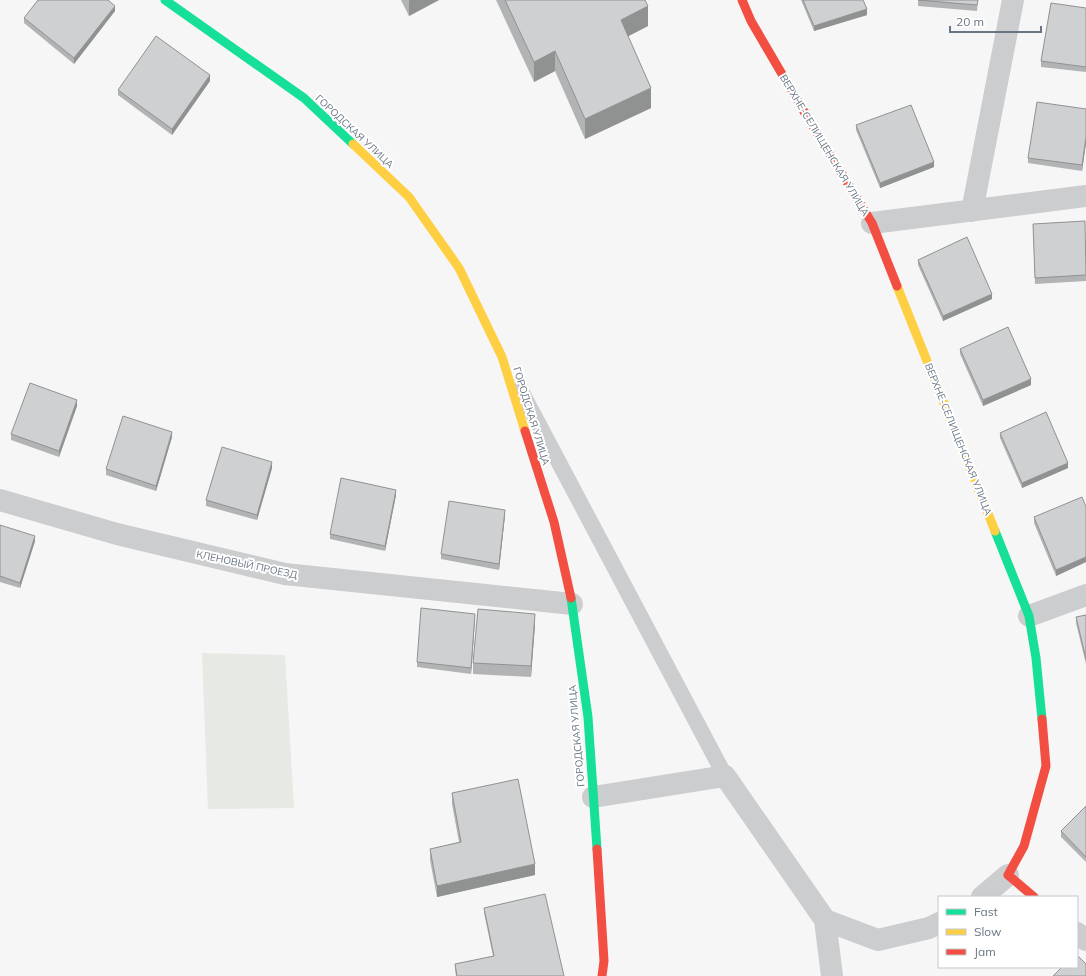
<svg xmlns="http://www.w3.org/2000/svg" width="1086" height="976" font-family="Mulish,sans-serif">
<style>
.green{fill:#e6e9e4}
.lines{fill:none;stroke-linecap:round;stroke-linejoin:round}
.lane{stroke:#cccdcf;stroke-width:16}
.street{stroke:#cccdcf;stroke-width:22}
.fast{stroke:#16e098;stroke-width:9}
.slow{stroke:#ffcf43;stroke-width:9}
.jam{stroke:#f24e42;stroke-width:9}
.wall{fill:#b1b3b4}
.shaded-wall{fill:#909292}
.building{fill:#ced0d1;stroke:#909292}
.labels{text-anchor:middle;stroke-width:4;stroke-linejoin:round;paint-order:stroke}
.street-label{font-size:10px;fill:#687584;stroke:#fff}
</style>
<rect width="100%" height="100%" fill="#f6f6f6"/>
<path class="green" d="M 202,653 L 285,655 L 294,808 L 208,809 Z"/>
<g class="lines">
<path class="lane" d="M 520,389 L 725,776"/>
<path class="street" d="M 972,211 L 1013,0
M 872,223 L 1086,196
M 0,500 L 117,534 L 285,574 L 572,604
M 1029,616 L 1086,595
M 593,797 L 725,776 L 825,920 L 878,940 L 929,928 L 939,923
M 982,897 L 1008,875
M 825,920 L 832,976
M 1077,933 L 1086,940"/>
<path class="fast" d="M 165,0 L 304,98 L 353,144
M 995,531 L 1029,616 L 1036,658 L 1042,719
M 571,598 L 588,717 L 597,849"/>
<path class="slow" d="M 353,144 L 409,197 L 459,268 L 502,357 L 525,431
M 897,286 L 995,531"/>
<path class="jam" d="M 742,0 L 751,21 L 806,115 L 872,223 L 897,286
M 525,431 L 554,522 L 571,598
M 597,849 L 604,961 L 602,976
M 1034,897 L 1008,875 L 1024,846 L 1046,766 L 1042,719"/>
</g>
<path class="wall" d="M 401,0 L 439,0 L 409,16 Z
M 496,0 L 645,0 L 648,26 L 628,36 L 651,108 L 585,139 L 555,71 L 534,82 Z
M 801,0 L 863,0 L 867,15 L 814,31 Z
M 918,0 L 978,0 L 977,11 L 918,6 Z
M 1086,8 L 1086,72 L 1041,67 L 1041,61 Z
M 115,11 L 74,64 L 24,23 L 24,18 Z
M 210,81 L 172,135 L 118,95 L 118,90 Z
M 1086,109 L 1086,143 L 1082,171 L 1028,163 L 1028,158 Z
M 856,125 L 934,167 L 880,188 L 856,130 Z
M 1033,224 L 1086,252 L 1086,281 L 1035,284 Z
M 918,260 L 992,299 L 943,321 L 918,265 Z
M 960,349 L 1031,385 L 983,406 L 960,354 Z
M 77,406 L 59,457 L 11,440 L 11,434 Z
M 1000,433 L 1068,468 L 1022,488 L 1000,438 Z
M 172,437 L 156,491 L 106,475 L 106,469 Z
M 272,468 L 257,520 L 206,506 L 206,500 Z
M 396,495 L 385,551 L 330,539 L 330,534 Z
M 1086,507 L 1086,562 L 1056,576 L 1034,523 L 1034,517 Z
M 505,515 L 499,570 L 441,559 L 441,554 Z
M 0,525 L 35,541 L 20,588 L 0,582 Z
M 1086,615 L 1086,664 L 1076,623 L 1076,617 Z
M 475,619 L 471,674 L 417,667 L 417,662 Z
M 535,624 L 531,677 L 473,674 L 473,663 Z
M 452,793 L 535,875 L 437,897 L 430,860 L 430,849 L 459,842 L 452,804 Z
M 1086,806 L 1086,862 L 1061,837 L 1061,831 Z
M 484,908 L 564,976 L 456,976 L 455,970 L 455,964 L 493,956 L 484,913 Z"/>
<path class="shaded-wall" d="M 410,0 L 439,0 L 409,16 L 409,1 Z
M 115,6 L 115,11 L 74,64 L 74,58 Z
M 648,6 L 648,26 L 621,40 L 621,20 Z
M 867,9 L 867,15 L 814,31 L 814,26 Z
M 555,51 L 555,71 L 534,82 L 534,62 Z
M 210,75 L 210,81 L 172,135 L 172,129 Z
M 651,88 L 651,108 L 585,139 L 585,119 Z
M 1086,137 L 1086,143 L 1082,171 L 1082,165 Z
M 934,162 L 934,167 L 880,188 L 880,183 Z
M 992,294 L 992,299 L 943,321 L 943,316 Z
M 1031,379 L 1031,385 L 983,406 L 983,400 Z
M 77,400 L 77,406 L 59,457 L 59,451 Z
M 172,432 L 172,437 L 156,491 L 156,486 Z
M 272,462 L 272,468 L 257,520 L 257,515 Z
M 1068,463 L 1068,468 L 1022,488 L 1022,483 Z
M 396,490 L 396,495 L 385,551 L 385,546 Z
M 505,510 L 505,515 L 499,570 L 499,564 Z
M 35,536 L 35,541 L 20,588 L 20,583 Z
M 1086,557 L 1086,562 L 1056,576 L 1056,570 Z
M 475,614 L 475,619 L 471,674 L 471,668 Z
M 535,614 L 535,624 L 531,677 L 531,666 Z
M 535,864 L 535,875 L 437,897 L 437,886 Z"/>
<path class="building" d="M 38,0 L 108,0 L 115,6 L 74,58 L 24,18 Z
M 505,0 L 645,0 L 648,6 L 621,20 L 651,88 L 585,119 L 555,51 L 534,62 Z
M 803,0 L 863,0 L 867,9 L 814,26 Z
M 918,0 L 978,0 L 977,5 Z
M 1051,3 L 1086,8 L 1086,67 L 1041,61 Z
M 156,36 L 210,75 L 172,129 L 118,90 Z
M 1037,102 L 1086,109 L 1086,137 L 1082,165 L 1028,158 Z
M 911,105 L 934,162 L 880,183 L 856,125 Z
M 1085,221 L 1086,275 L 1035,278 L 1033,224 Z
M 967,237 L 992,294 L 943,316 L 918,260 Z
M 1008,327 L 1031,379 L 983,400 L 960,349 Z
M 30,383 L 77,400 L 59,451 L 11,434 Z
M 1046,412 L 1068,463 L 1022,483 L 1000,433 Z
M 123,416 L 172,432 L 156,486 L 106,469 Z
M 222,447 L 272,462 L 257,515 L 206,500 Z
M 341,478 L 396,490 L 385,546 L 330,534 Z
M 1082,497 L 1086,507 L 1086,557 L 1056,570 L 1034,517 Z
M 449,501 L 505,510 L 499,564 L 441,554 Z
M 0,525 L 35,536 L 20,583 L 0,576 Z
M 421,608 L 475,614 L 471,668 L 417,662 Z
M 478,609 L 535,614 L 531,666 L 473,663 Z
M 1086,615 L 1086,659 L 1076,617 Z
M 518,779 L 535,864 L 437,886 L 430,849 L 461,842 L 452,793 Z
M 1086,806 L 1086,857 L 1061,831 Z
M 545,894 L 564,976 L 457,976 L 455,964 L 494,956 L 484,908 Z
M 1077,955 L 1086,964 L 1086,976 L 1053,976 L 1062,967 L 1077,967 Z"/>
<g class="labels">
<g class="street-label">
<text transform="translate(355 131) rotate(43)" y="4">ГОРОДСКАЯ УЛИЦА</text>
<text transform="translate(825 145) rotate(59)" y="4">ВЕРХНЕ-СЕЛИЩЕНСКАЯ УЛИЦА</text>
<text transform="translate(532 416) rotate(73)" y="4">ГОРОДСКАЯ УЛИЦА</text>
<text transform="translate(959 439) rotate(68)" y="4">ВЕРХНЕ-СЕЛИЩЕНСКАЯ УЛИЦА</text>
<text transform="translate(247 564) rotate(12)" y="4">КЛЕНОВЫЙ ПРОЕЗД</text>
<text transform="translate(576 736) rotate(-95)" y="4">ГОРОДСКАЯ УЛИЦА</text>
</g>
</g>
<rect x="938" y="896" width="140" height="72" fill="#ffffff" stroke="#c3c8ce"/>
<rect x="946" y="909" width="20" height="6" fill="#16e098" stroke="#c3c8ce"/>
<text x="974" y="916" font-size="12" fill="#687584">Fast</text>
<rect x="946" y="929" width="20" height="6" fill="#ffcf43" stroke="#c3c8ce"/>
<text x="974" y="936" font-size="12" fill="#687584">Slow</text>
<rect x="946" y="949" width="20" height="6" fill="#f24e42" stroke="#c3c8ce"/>
<text x="974" y="956" font-size="12" fill="#687584">Jam</text>
<path d="M950 26v6h91v-6" fill="none" stroke="#687584" stroke-width="2"/>
<text x="956" y="26" font-size="12" fill="#687584" stroke="#ffffff" stroke-width="3" paint-order="stroke">20 m</text>
</svg>
